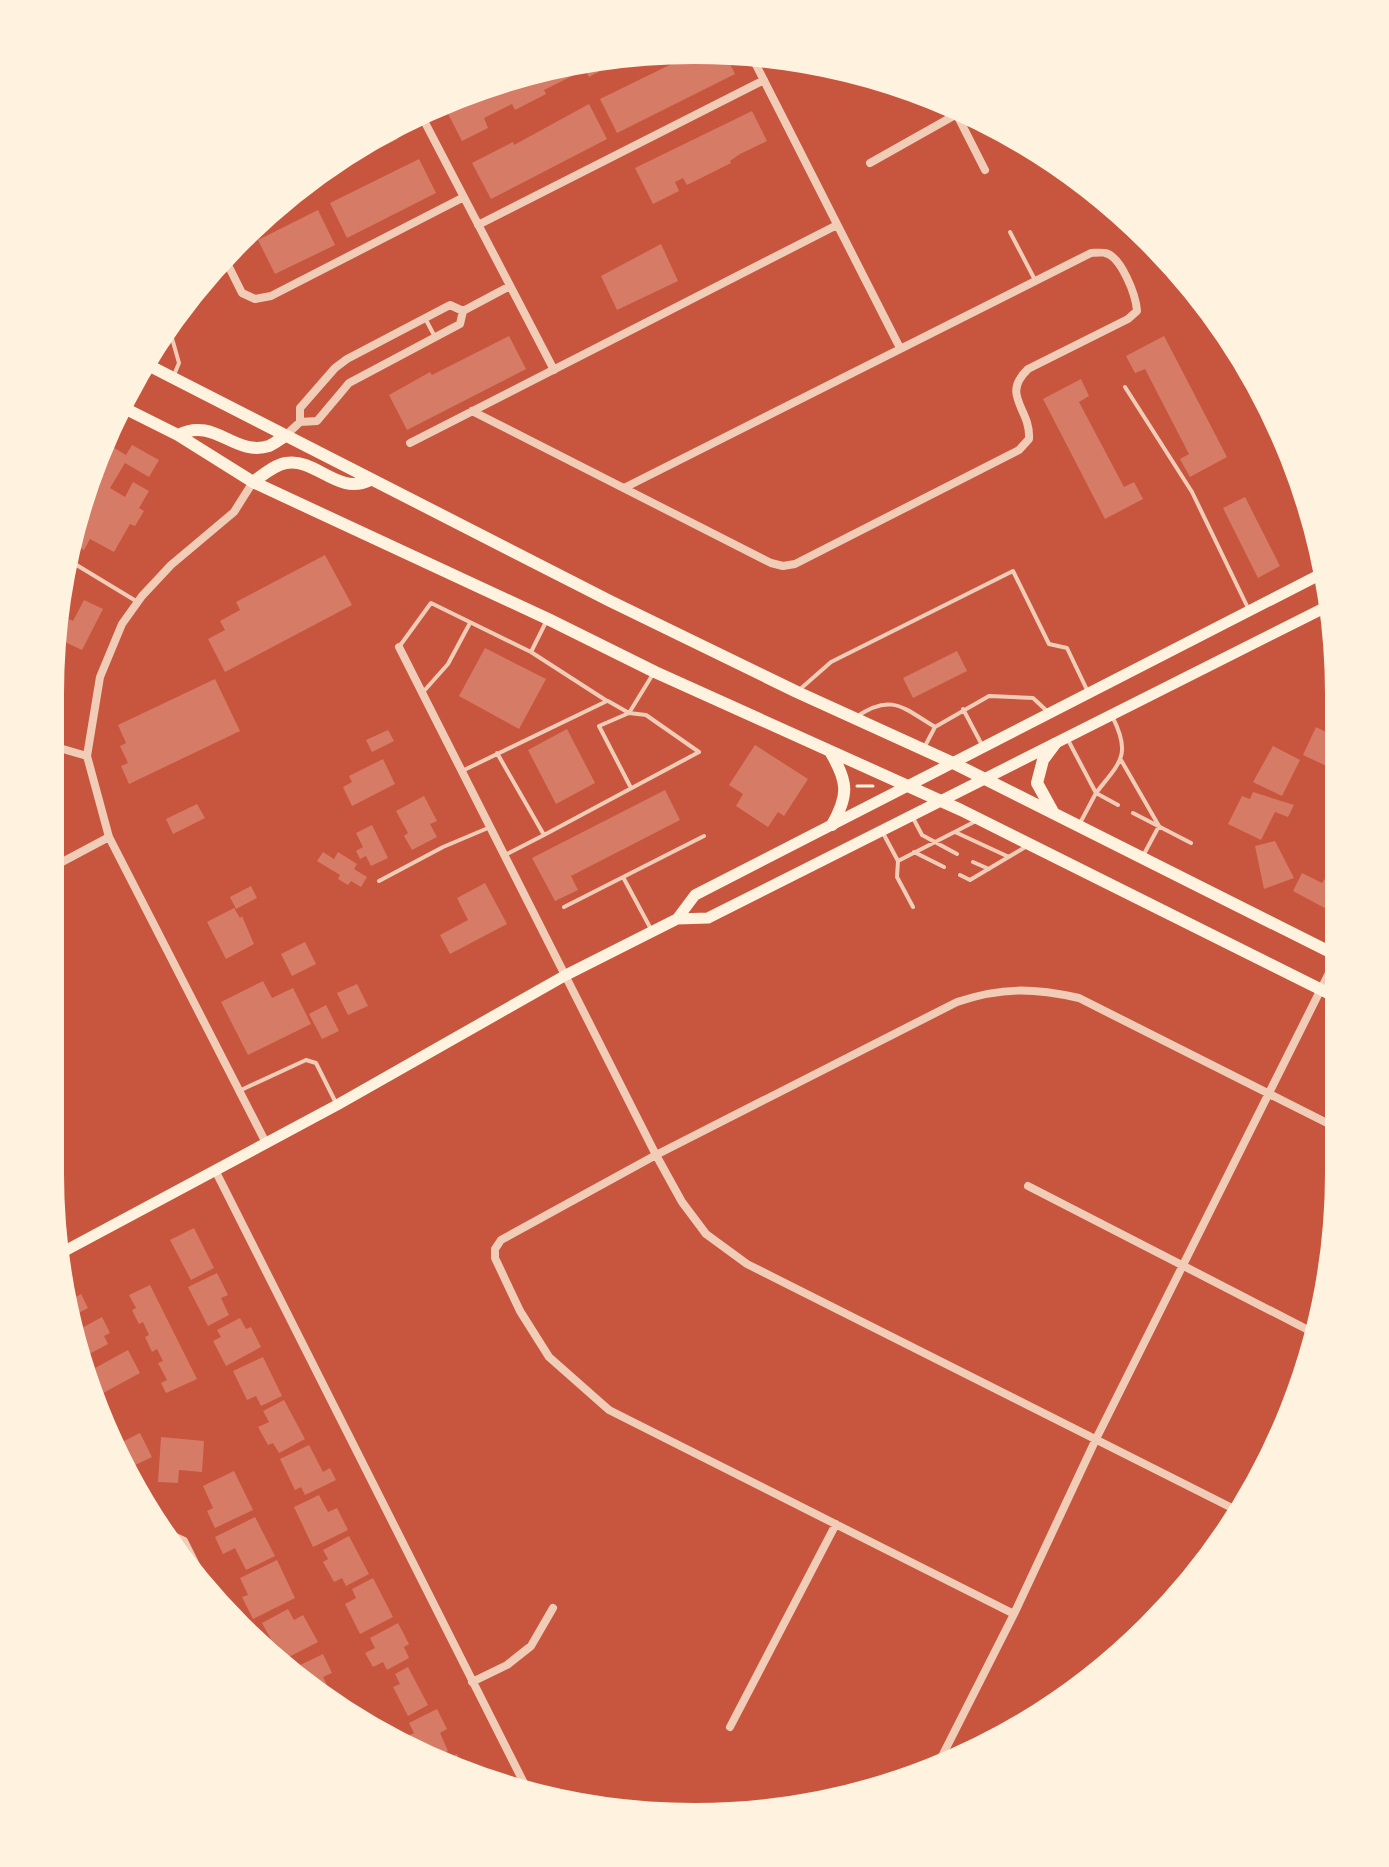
<svg xmlns="http://www.w3.org/2000/svg" width="1389" height="1867" font-family="'Noto Sans',sans-serif">
<style>
.building{fill:#d67c66}
.lines{fill:none;stroke-linecap:round;stroke-linejoin:round}
.path{stroke:#fff3e0;stroke-width:3}
.service{stroke:#f1ccb7;stroke-width:4}
.minor{stroke:#f1ccb7;stroke-width:8}
.secondary{stroke:#fff3e0;stroke-width:11}
.primary{stroke:#fff3e0;stroke-width:12}
.rim{fill:none;stroke:#fff3e0;stroke-width:4}
</style>
<rect width="100%" height="100%" fill="#c8553d"/>
<path class="building" d="M 695,51 L 724,52 L 735,74 L 617,133 L 600,99 L 690,55 L 689,53 Z
M 615,56 L 617,62 L 589,77 L 581,61 Z
M 568,63 L 574,75 L 544,90 L 546,94 L 515,110 L 512,104 L 484,118 L 488,128 L 462,141 L 443,104 L 528,70 Z
M 589,104 L 607,139 L 491,199 L 472,163 L 513,142 L 514,145 Z
M 752,111 L 767,141 L 740,154 L 730,161 L 731,163 L 687,185 L 683,178 L 675,182 L 679,191 L 653,204 L 635,168 Z
M 399,121 L 404,130 L 395,134 L 398,139 L 377,149 L 375,145 L 349,158 L 341,163 L 343,168 L 318,181 L 314,173 Z
M 419,159 L 436,193 L 347,238 L 330,203 Z
M 318,210 L 335,245 L 275,274 L 258,240 Z
M 661,244 L 678,281 L 617,310 L 601,276 Z
M 509,336 L 526,369 L 407,430 L 389,395 L 430,372 L 432,375 Z
M 1164,336 L 1227,457 L 1190,477 L 1180,459 L 1189,454 L 1145,369 L 1135,373 L 1126,356 Z
M 1081,379 L 1089,396 L 1079,402 L 1124,487 L 1134,482 L 1143,499 L 1105,519 L 1043,399 Z
M 132,445 L 159,460 L 149,477 L 125,463 L 110,488 L 125,497 L 133,482 L 149,491 L 139,508 L 144,511 L 135,526 L 130,524 L 114,552 L 90,539 L 84,550 L 68,541 L 70,528 L 91,480 L 111,446 L 126,455 Z
M 1245,497 L 1280,566 L 1258,578 L 1223,508 Z
M 325,555 L 352,605 L 225,672 L 208,639 L 225,630 L 220,621 L 240,610 L 236,602 Z
M 84,600 L 103,609 L 82,650 L 52,636 L 56,613 L 73,621 Z
M 485,648 L 546,679 L 519,729 L 459,696 Z
M 957,651 L 967,671 L 913,698 L 903,678 Z
M 215,679 L 240,731 L 129,784 L 121,766 L 128,763 L 120,746 L 126,743 L 118,725 Z
M 1316,727 L 1328,733 L 1330,729 L 1336,732 L 1337,771 L 1303,755 Z
M 567,729 L 595,783 L 556,804 L 528,750 Z
M 388,730 L 394,741 L 372,752 L 366,740 Z
M 755,745 L 808,779 L 784,816 L 778,812 L 768,827 L 736,806 L 743,794 L 729,785 Z
M 1273,746 L 1300,760 L 1282,796 L 1253,782 Z
M 383,759 L 395,784 L 352,806 L 343,787 L 352,782 L 349,776 Z
M 665,790 L 680,820 L 571,876 L 578,890 L 555,901 L 532,858 Z
M 1253,792 L 1294,805 L 1288,817 L 1275,812 L 1261,840 L 1228,824 L 1242,796 L 1250,799 Z
M 424,796 L 437,821 L 430,824 L 437,837 L 412,850 L 404,836 L 408,833 L 396,811 Z
M 197,804 L 205,818 L 173,834 L 166,819 Z
M 372,825 L 388,858 L 371,866 L 366,856 L 360,859 L 356,851 L 363,847 L 356,833 Z
M 1275,841 L 1294,878 L 1264,889 L 1255,846 Z
M 323,852 L 334,859 L 338,852 L 357,864 L 354,869 L 367,877 L 361,887 L 351,881 L 348,885 L 338,879 L 340,875 L 317,861 Z
M 1302,873 L 1322,883 L 1326,877 L 1337,882 L 1337,905 L 1334,913 L 1293,891 Z
M 485,883 L 507,924 L 450,954 L 440,935 L 468,920 L 457,898 Z
M 251,886 L 257,898 L 236,909 L 230,897 Z
M 234,908 L 240,918 L 242,916 L 254,944 L 226,959 L 207,922 Z
M 305,942 L 316,964 L 292,976 L 281,954 Z
M 263,981 L 272,998 L 293,988 L 311,1024 L 248,1055 L 221,1002 Z
M 357,984 L 368,1006 L 348,1015 L 337,993 Z
M 326,1005 L 339,1031 L 322,1039 L 309,1014 Z
M 194,1228 L 214,1268 L 191,1280 L 170,1240 Z
M 217,1273 L 228,1295 L 221,1298 L 229,1315 L 208,1326 L 188,1287 Z
M 150,1285 L 197,1379 L 166,1393 L 161,1383 L 167,1380 L 158,1363 L 163,1361 L 157,1349 L 152,1352 L 145,1337 L 149,1335 L 143,1322 L 139,1324 L 132,1310 L 136,1308 L 129,1295 Z
M 81,1294 L 88,1308 L 67,1319 L 65,1303 Z
M 102,1317 L 110,1333 L 104,1336 L 108,1344 L 78,1360 L 69,1335 Z
M 240,1318 L 246,1329 L 251,1327 L 261,1347 L 226,1366 L 213,1341 L 221,1337 L 217,1330 Z
M 128,1350 L 140,1373 L 94,1398 L 84,1374 Z
M 263,1357 L 282,1396 L 261,1406 L 256,1396 L 247,1400 L 233,1371 Z
M 284,1400 L 305,1439 L 279,1453 L 273,1443 L 268,1445 L 258,1427 L 269,1422 L 263,1411 Z
M 140,1433 L 152,1457 L 131,1467 L 139,1483 L 131,1487 L 114,1446 Z
M 161,1437 L 204,1441 L 202,1472 L 179,1470 L 178,1483 L 158,1482 Z
M 309,1445 L 323,1472 L 330,1468 L 336,1480 L 305,1495 L 301,1487 L 295,1490 L 280,1459 Z
M 234,1471 L 253,1510 L 215,1528 L 207,1511 L 213,1508 L 203,1486 Z
M 319,1495 L 328,1512 L 337,1508 L 348,1530 L 313,1547 L 294,1507 Z
M 255,1517 L 275,1556 L 246,1570 L 235,1548 L 223,1554 L 215,1537 Z
M 349,1536 L 369,1574 L 346,1586 L 342,1578 L 334,1582 L 323,1562 L 328,1559 L 323,1550 Z
M 277,1560 L 295,1598 L 253,1619 L 242,1597 L 248,1595 L 240,1578 Z
M 373,1578 L 393,1617 L 360,1634 L 345,1604 L 356,1598 L 352,1589 Z
M 288,1609 L 294,1620 L 303,1615 L 318,1642 L 281,1661 L 269,1653 L 266,1647 L 273,1643 L 262,1623 Z
M 398,1623 L 409,1644 L 404,1647 L 409,1658 L 387,1670 L 383,1662 L 373,1667 L 365,1653 L 375,1648 L 370,1638 Z
M 323,1654 L 332,1673 L 323,1677 L 334,1699 L 292,1669 Z
M 408,1667 L 428,1705 L 408,1716 L 393,1687 L 400,1684 L 395,1674 Z
M 437,1709 L 447,1729 L 440,1733 L 448,1751 L 430,1760 L 417,1755 L 407,1736 L 414,1733 L 409,1723 Z
M 457,1754 L 465,1772 L 439,1762 Z"/>
<g class="lines">
<path class="path" d="M 857,786 L 873,786"/>
<path class="service" d="M 1010,232 L 1035,280
M 425,318 L 435,337
M 168,324 L 179,363 L 174,375
M 1125,387 L 1192,492 L 1248,608
M 65,558 L 136,601
M 399,647 L 431,603 L 531,652
M 424,691 L 448,664 L 470,623
M 798,691 L 831,662 L 1013,571 L 1049,644 L 1067,648 L 1088,692
M 963,709 L 982,745
M 856,717 C 891,693 902,707 935,727 L 989,696 L 1033,698 L 1047,711
M 1113,718 C 1132,756 1119,763 1096,793 L 1118,805
M 1068,740 L 1096,793 L 1079,825
M 925,746 L 935,727
M 497,753 L 544,835 L 505,855
M 1121,760 L 1159,826 L 1143,856
M 462,771 L 607,701 L 531,652 L 546,622
M 631,788 L 599,726 L 629,713 L 653,674
M 1133,813 L 1191,843
M 912,816 L 922,835 L 957,854
M 955,832 L 1009,857
M 883,833 L 898,861 L 976,821
M 544,835 L 699,752 L 646,715 L 629,713 L 608,701
M 914,852 L 944,867
M 898,861 L 897,877 L 913,907
M 973,862 L 989,869
M 960,875 L 970,880 L 1027,846
M 623,877 L 652,931
M 379,881 L 443,847 L 488,828
M 564,907 L 704,836
M 241,1090 L 306,1060 L 316,1063 L 336,1103"/>
<path class="minor" d="M 750,53 L 900,348
M 799,61 L 802,59
M 952,105 L 985,170
M 419,111 L 554,370
M 870,163 L 957,114
M 478,225 L 764,80
M 226,261 L 242,293 L 255,299 L 271,296 L 464,197
M 472,411 L 771,563 L 783,566 L 795,564 L 1019,450 L 1029,439 C 1031,408 1000,396 1028,369 L 1128,319 L 1137,311 C 1136,295 1121,256 1105,253 C 1104,252 1093,253 1091,253 L 624,488
M 300,422 L 300,408 L 335,368 L 347,359 L 450,305 L 463,311 L 510,286
M 285,436 L 300,422 L 317,421 L 349,383 L 460,324 L 463,311
M 410,443 L 837,225
M 253,482 L 234,512 L 171,565 L 142,596 L 122,624 L 100,677 L 87,756 L 109,837 L 266,1143
M 399,647 L 656,1155 L 682,1202 L 706,1234 L 747,1264 L 1242,1513
M 49,745 L 87,756
M 1330,820 L 1337,823
M 49,869 L 109,837
M 215,1170 L 529,1793
M 1028,1186 L 1316,1334
M 160,1530 L 184,1541 L 211,1595
M 1014,1614 L 609,1410 L 549,1357 L 520,1311 L 495,1258 L 495,1249 L 501,1240 L 656,1155 L 957,1002 C 1002,987 1033,988 1079,998 L 1339,1129
M 472,1682 L 507,1665 L 531,1646 L 553,1608
M 730,1727 L 836,1524
M 934,1772 L 1014,1614 L 1095,1441 L 1338,955"/>
<path class="secondary" d="M 677,919 L 695,895 L 1325,572
M 59,1254 L 337,1105 L 566,975 L 677,919 L 708,918 L 1334,603"/>
<path class="primary" d="M 144,363 L 610,601 L 797,692 L 953,763 L 1338,956
M 124,408 L 178,435 L 253,482 L 548,619 L 655,672 L 961,810 L 1338,998
M 178,435 C 215,416 234,457 269,446 C 274,444 280,439 285,436
M 253,482 C 263,475 274,465 286,463 C 317,458 337,496 370,480
M 831,753 C 848,782 849,795 832,825
M 1053,812 L 1037,783 L 1043,760 L 1055,744"/>
</g>
<path d="M0 0H1389V1867H0ZM694 62H695A632 632 0 0 1 1327 694V1173A632 632 0 0 1 695 1805H694A632 632 0 0 1 62 1173V694A632 632 0 0 1 694 62Z" fill="#fff3e0" fill-rule="evenodd"/>
<path class="rim" d="M694 62H695A632 632 0 0 1 1327 694V1173A632 632 0 0 1 695 1805H694A632 632 0 0 1 62 1173V694A632 632 0 0 1 694 62Z"/>
</svg>
